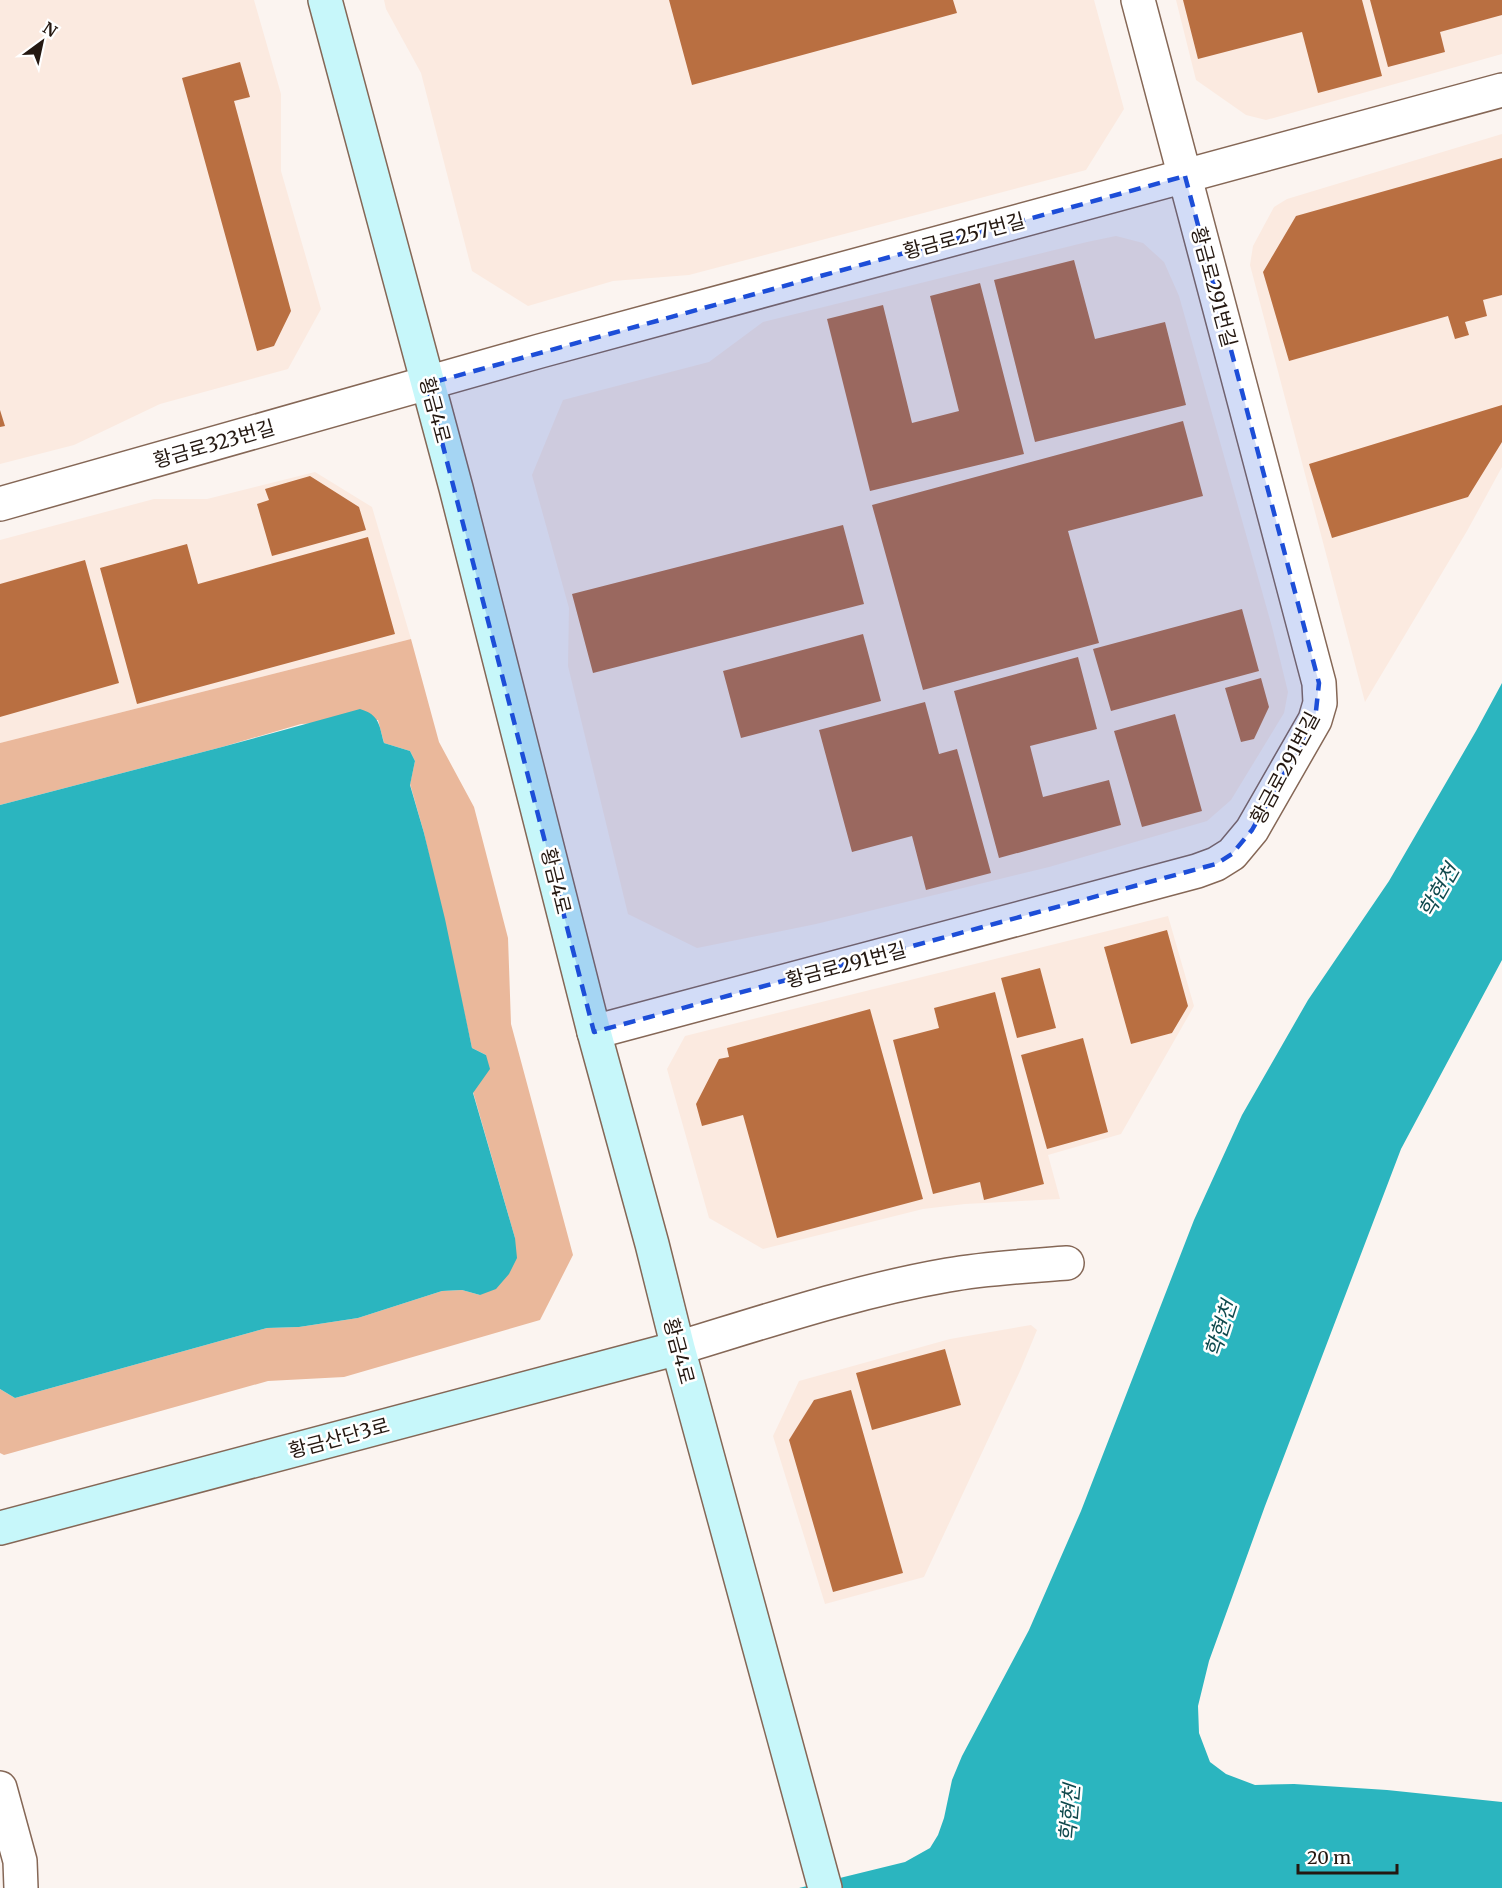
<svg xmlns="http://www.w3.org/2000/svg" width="1502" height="1888" font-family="Merriweather,'Noto Sans KR',serif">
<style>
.built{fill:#fbeae0}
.green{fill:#eab89b}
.water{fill:#2bb5bf}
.building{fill:#b96f41}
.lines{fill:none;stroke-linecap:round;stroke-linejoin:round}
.street-casing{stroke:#856756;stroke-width:36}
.secondary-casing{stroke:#856756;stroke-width:36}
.street{stroke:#fff;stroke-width:33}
.secondary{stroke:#c7f7fa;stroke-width:33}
.marked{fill:#1d4ed8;fill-opacity:0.2;stroke:#1d4ed8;stroke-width:4.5;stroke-dasharray:12 8;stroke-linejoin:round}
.labels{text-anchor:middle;stroke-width:5;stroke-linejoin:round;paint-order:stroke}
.street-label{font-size:20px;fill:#241811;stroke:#fff}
.water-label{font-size:21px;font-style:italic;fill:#0f494d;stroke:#fff}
</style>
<rect width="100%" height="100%" fill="#fbf4f0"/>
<path class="built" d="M 0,0 L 254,0 L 281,94 L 281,171 L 321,309 L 288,369 L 160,404 L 74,445 L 0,464 Z
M 384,0 L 1094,0 L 1124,109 L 1086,170 L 689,275 L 613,281 L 528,306 L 472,271 L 421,73 L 386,9 Z
M 1176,0 L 1502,0 L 1502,54 L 1266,120 L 1246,115 L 1196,80 Z
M 1502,134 L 1502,467 L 1467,531 L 1365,702 L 1250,265 L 1253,246 L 1274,207 L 1287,199 Z
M 1116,236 L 1143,243 L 1164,262 L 1179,296 L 1272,627 L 1288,692 L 1284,713 L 1231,800 L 1207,821 L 1049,867 L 816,924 L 697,948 L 628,914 L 568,666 L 569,608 L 532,475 L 563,400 L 709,362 L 763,322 L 1087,242 Z
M 315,472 L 372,507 L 411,639 L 0,743 L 0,540 L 154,499 L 207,499 Z
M 1168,916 L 1194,1006 L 1121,1134 L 1048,1155 L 1060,1199 L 965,1204 L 923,1209 L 763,1249 L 709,1218 L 667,1069 L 685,1036 Z
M 1031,1325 L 1037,1330 L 1020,1371 L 924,1577 L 825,1604 L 773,1436 L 799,1381 L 950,1339 Z"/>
<path class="green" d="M 411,639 L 439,742 L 474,807 L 508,938 L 511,1024 L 573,1255 L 540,1320 L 344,1377 L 268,1381 L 4,1455 L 0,1453 L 0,1389 L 15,1398 L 267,1328 L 299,1327 L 358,1318 L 442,1291 L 462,1290 L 480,1295 L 515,1238 L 473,1092 L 486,1055 L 472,1048 L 424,833 L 410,784 L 415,761 L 410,751 L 384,743 L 378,720 L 301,724 L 222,747 L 0,805 L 0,743 Z"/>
<path class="water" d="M 1502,683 L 1502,960 L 1401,1149 L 1265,1506 L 1209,1661 L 1198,1706 L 1199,1733 L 1210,1762 L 1226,1774 L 1255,1785 L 1294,1784 L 1387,1790 L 1502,1802 L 1502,1888 L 799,1888 L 905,1862 L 930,1848 L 938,1835 L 944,1818 L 952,1780 L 962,1756 L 1029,1630 L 1081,1511 L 1194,1220 L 1242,1115 L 1308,1000 L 1389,881 L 1476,731 Z
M 360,709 C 380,715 379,725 384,743 L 410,751 L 415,761 L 410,785 L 424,833 L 445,919 L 472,1048 L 486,1055 L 490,1069 L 473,1093 L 515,1238 L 517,1258 L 509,1274 L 496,1289 L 480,1295 L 462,1290 L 442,1291 L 358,1318 L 299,1327 L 267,1328 L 15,1398 L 0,1389 L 0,805 L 222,747 Z"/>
<path class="building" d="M 669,0 L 953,0 L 957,13 L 692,85 Z
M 1183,0 L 1362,0 L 1382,76 L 1318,93 L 1302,32 L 1198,59 Z
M 1370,0 L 1502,0 L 1502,15 L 1440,32 L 1445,52 L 1388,67 Z
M 240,62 L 250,97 L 234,101 L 291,311 L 274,346 L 257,351 L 182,78 Z
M 1502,158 L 1502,295 L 1483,300 L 1487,316 L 1465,322 L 1469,335 L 1455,339 L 1448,316 L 1289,361 L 1263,272 L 1296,216 Z
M 1074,260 L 1095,339 L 1165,322 L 1186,405 L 1035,442 L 994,280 Z
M 980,283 L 1024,454 L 870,491 L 827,319 L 883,305 L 912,423 L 959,411 L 930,296 Z
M 1502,405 L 1502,442 L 1468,497 L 1332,538 L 1309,464 Z
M 0,410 L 5,426 L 0,427 Z
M 1183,421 L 1203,496 L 1068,531 L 1099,643 L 923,690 L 872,505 Z
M 310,476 L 359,507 L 366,530 L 272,556 L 257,504 L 269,500 L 265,489 Z
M 843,525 L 864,604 L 593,673 L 572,594 Z
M 368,537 L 395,634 L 137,704 L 100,568 L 187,544 L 198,584 Z
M 85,560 L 119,683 L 0,717 L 0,584 Z
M 1242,609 L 1259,671 L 1111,711 L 1093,649 Z
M 863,634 L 881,701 L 741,738 L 723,671 Z
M 1078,657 L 1097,729 L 1030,746 L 1043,797 L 1109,780 L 1121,825 L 999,858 L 954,691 Z
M 1261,678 L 1269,707 L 1254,739 L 1241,742 L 1225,688 Z
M 925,702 L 939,754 L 957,749 L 991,873 L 926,890 L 912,836 L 852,852 L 819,730 Z
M 1175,714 L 1202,811 L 1142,827 L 1114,731 Z
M 1167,930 L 1188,1006 L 1172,1033 L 1131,1044 L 1104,947 Z
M 1040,968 L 1056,1028 L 1017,1038 L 1001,978 Z
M 995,992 L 1044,1184 L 984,1200 L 980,1182 L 933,1194 L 893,1040 L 939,1028 L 934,1008 Z
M 870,1009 L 923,1199 L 777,1238 L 743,1115 L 702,1126 L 696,1104 L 719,1059 L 729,1057 L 727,1048 Z
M 1083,1038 L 1108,1132 L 1047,1149 L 1021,1055 Z
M 945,1349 L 961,1405 L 872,1430 L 856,1373 Z
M 851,1390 L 903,1573 L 833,1592 L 789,1440 L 814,1400 Z"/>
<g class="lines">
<defs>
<path id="street" d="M 0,504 L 540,351 L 1502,90
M 594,1032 L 1197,871 L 1216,864 L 1232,854 L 1252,830 L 1315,720 L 1320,703 L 1319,683 L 1138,0
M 678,1348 C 767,1321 856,1291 948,1275 C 987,1268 1027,1266 1067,1263
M 0,1788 L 20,1861 L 21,1888"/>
<path id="secondary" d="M 325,0 L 456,488 L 594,1032 L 652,1244 L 678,1348 L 825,1888
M 0,1528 L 678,1348"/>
</defs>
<use href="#street" class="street-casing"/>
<use href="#secondary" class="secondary-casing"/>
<use href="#street" class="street"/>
<use href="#secondary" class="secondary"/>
</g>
<path class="marked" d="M 1185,176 L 1319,683 L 1315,720 L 1252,830 L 1232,854 L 1216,864 L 594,1032 L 427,384 Z"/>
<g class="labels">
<g class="street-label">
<text transform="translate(964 236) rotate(-15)" y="7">황금로257번길</text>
<text transform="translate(1214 287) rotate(75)" y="7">황금로291번길</text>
<text transform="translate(435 410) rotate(75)" y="7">황금4로</text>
<text transform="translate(214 444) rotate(-16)" y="7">황금로323번길</text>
<text transform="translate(1285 768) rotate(-62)" y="7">황금로291번길</text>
<text transform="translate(556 881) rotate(76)" y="7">황금4로</text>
<text transform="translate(846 965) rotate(-15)" y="7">황금로291번길</text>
<text transform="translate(679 1351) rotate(75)" y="7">황금4로</text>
<text transform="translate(339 1438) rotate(-15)" y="7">황금산단3로</text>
</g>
<g class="water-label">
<text transform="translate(1439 891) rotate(-60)" y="7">학현천</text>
<text transform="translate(1221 1329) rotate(-72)" y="7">학현천</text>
<text transform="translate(1070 1813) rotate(-85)" y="7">학현천</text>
</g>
</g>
<g transform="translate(42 42) rotate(33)" stroke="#ffffff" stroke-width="4.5" paint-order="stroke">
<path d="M0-4.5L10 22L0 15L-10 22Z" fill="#241811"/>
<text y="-9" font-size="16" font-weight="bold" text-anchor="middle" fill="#241811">N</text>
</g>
<path d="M1298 1864v9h99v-9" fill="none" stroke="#241811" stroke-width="3"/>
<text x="1307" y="1864" font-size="18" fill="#241811" stroke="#ffffff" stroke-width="4.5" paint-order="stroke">20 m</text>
</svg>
